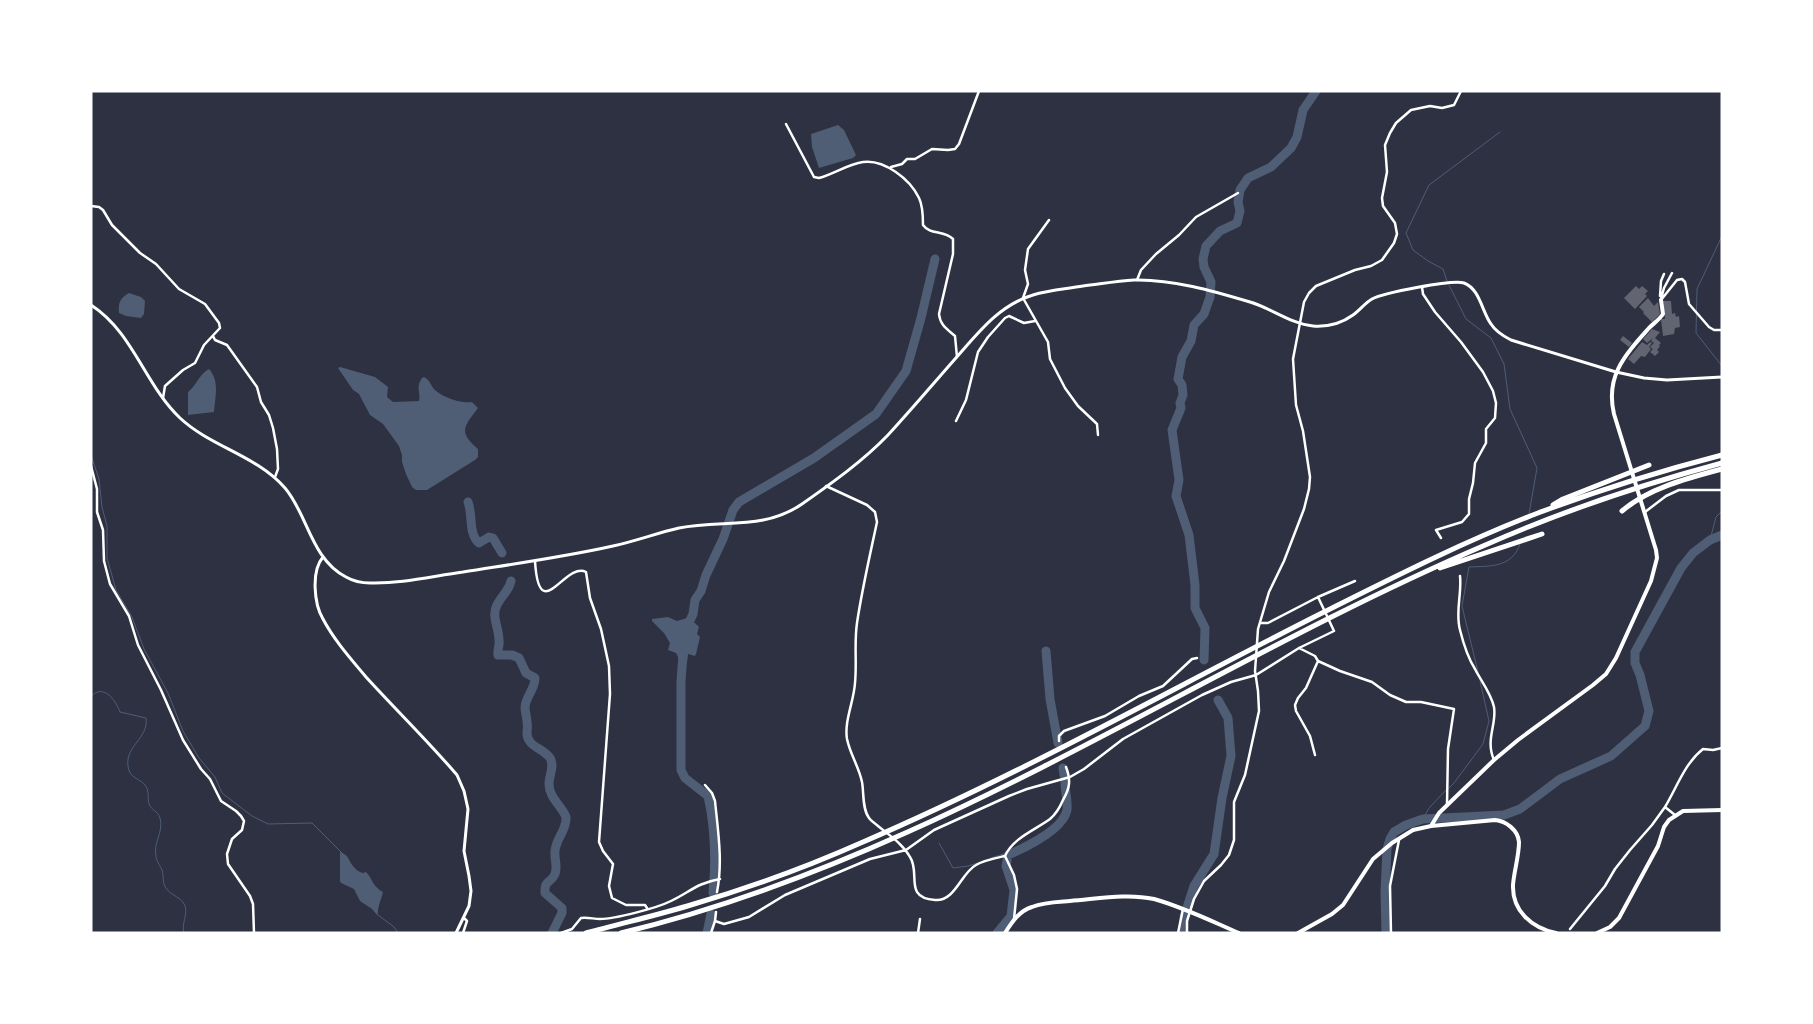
<svg xmlns="http://www.w3.org/2000/svg" width="1813" height="1024" font-family="'Alegreya Sans',sans-serif">
<style>
.water{fill:#4f5d75}
.lines{fill:none;stroke-linecap:round;stroke-linejoin:round}
.stream{stroke:#4f5d75;stroke-width:1}
.river{stroke:#4f5d75;stroke-width:9}
.building{fill:#626471}
.minor{stroke:#fff;stroke-width:2.5}
.tertiary{stroke:#fff;stroke-width:3}
.secondary{stroke:#fff;stroke-width:4}
.motorway{stroke:#fff;stroke-width:5}
</style>
<rect width="100%" height="100%" fill="#2d3142"/>
<path class="water" d="M 838,125 L 844,130 L 856,155 L 853,158 L 819,168 L 812,147 L 811,134 Z
M 129,293 L 141,297 L 145,301 L 144,314 L 141,318 L 126,316 L 119,313 C 118,303 120,298 129,293 Z
M 340,367 L 375,377 L 388,387 L 387,397 L 393,402 L 419,401 C 421,391 415,388 422,378 L 424,377 C 430,380 430,384 434,389 C 441,397 462,404 472,402 L 478,408 C 465,426 457,431 478,449 L 478,457 L 475,460 L 427,490 L 416,490 L 412,487 L 406,474 L 402,462 L 402,455 L 399,446 L 383,424 L 370,415 L 359,394 L 353,390 L 338,368 Z
M 209,369 C 220,381 215,397 214,412 L 188,415 L 188,392 C 196,386 200,373 209,369 Z
M 668,617 L 677,621 L 690,617 L 691,622 L 695,623 L 699,627 L 697,634 L 700,637 L 696,654 L 695,656 L 688,654 L 687,663 L 685,665 L 681,663 L 676,653 L 668,650 L 670,643 L 664,633 L 652,621 L 652,619 Z
M 340,852 C 350,855 348,862 355,868 C 357,871 360,872 363,873 L 366,872 C 373,879 372,886 383,892 C 381,901 377,907 378,916 L 372,909 L 360,901 L 354,889 L 341,883 L 340,881 Z"/>
<g class="lines">
<path class="stream" d="M 1722,236 L 1697,289 L 1696,333 L 1722,366
M 1447,281 L 1443,269 L 1428,261 L 1413,250 L 1406,233 L 1429,185 L 1500,132
M 1449,285 L 1466,319 L 1491,338 L 1504,364 L 1510,409 L 1537,468 L 1529,514
M 91,455 L 99,479 L 102,507 L 107,526 L 107,558 L 116,590 L 132,617 L 144,649 L 168,693 L 183,731 L 199,758 L 215,777 L 222,793 L 252,816 L 268,824 L 312,823 L 343,854
M 1710,540 L 1716,517 L 1722,511
M 1478,672 L 1462,606 L 1469,567 C 1490,566 1512,568 1520,544
M 91,696 C 104,683 116,701 120,712 L 146,718 C 149,738 125,746 128,766 C 129,778 139,778 145,785 C 150,792 147,797 149,804 C 151,810 158,811 160,818 C 164,832 153,842 156,856 C 156,861 160,865 162,870 C 164,876 162,883 166,888 C 171,896 182,897 185,906 C 188,915 181,924 184,933
M 1449,788 L 1454,783 L 1483,744 L 1489,721 L 1480,681
M 1423,819 L 1429,808 L 1446,790
M 939,843 L 953,868 L 968,866 L 978,863
M 991,858 L 1003,854 L 1008,855
M 378,915 L 394,927 L 398,933"/>
<path class="river" d="M 468,502 C 473,514 468,534 479,543 L 489,537 L 493,538 L 502,553
M 511,581 C 509,591 501,596 497,605 C 491,616 499,628 499,640 C 500,645 497,650 498,655 L 512,655 L 519,658 L 526,673 L 535,678 C 535,689 526,696 525,707 C 525,712 527,717 527,722 C 528,726 527,730 527,734 C 528,747 543,748 550,758 C 555,766 549,775 549,784 C 549,798 562,806 566,817 C 567,830 556,838 555,851 C 554,859 558,866 555,874 C 551,884 544,879 545,893 L 562,908 L 562,913 L 552,933
M 686,629 L 693,614 L 695,600 L 701,591 L 706,575 L 723,539 L 733,510 L 739,502 L 814,458 L 876,414 L 906,371 L 921,318 L 935,259
M 1046,651 L 1050,699 L 1058,743
M 683,654 L 681,681 L 681,770 L 685,778 L 708,796 C 715,827 716,861 713,893
M 1204,660 L 1205,628 L 1195,608 L 1195,585 L 1189,535 L 1176,496 L 1179,480 L 1172,430 L 1181,408 L 1180,403 L 1183,395 L 1182,385 L 1178,379 L 1182,357 L 1191,341 L 1194,325 L 1204,314 L 1210,297 L 1211,282 L 1204,267 L 1203,259 L 1206,246 L 1220,231 L 1237,223 L 1240,211 L 1238,202 L 1240,190 L 1248,178 L 1271,167 L 1291,148 L 1297,137 L 1303,110 L 1316,91
M 1063,768 L 1064,775
M 707,933 L 711,914
M 997,933 L 1011,916 L 1014,890 L 1006,866 L 1008,855 C 1024,848 1063,830 1067,810 C 1068,802 1065,791 1065,782
M 1183,933 L 1184,917 L 1194,886 L 1214,854 L 1222,798 L 1231,756 L 1228,718 L 1218,700
M 1386,933 L 1385,892 L 1387,849 L 1390,839 L 1394,832 L 1406,825 L 1423,819 L 1504,815 L 1520,809 L 1560,779 L 1611,756 L 1645,726 L 1649,711 L 1640,675 L 1635,663 L 1635,652 L 1681,568 L 1693,553 L 1710,540 L 1722,535"/>
</g>
<path class="building" d="M 1636,286 L 1639,289 L 1642,286 L 1648,291 L 1645,294 L 1647,296 L 1635,309 L 1624,298 Z
M 1648,298 L 1654,306 L 1658,302 L 1660,314 L 1652,322 L 1643,313 L 1644,312 L 1639,307 Z
M 1663,301 L 1671,301 L 1672,314 L 1675,313 L 1676,317 L 1679,316 L 1680,327 L 1675,328 L 1674,334 L 1663,336 L 1661,319 L 1665,319 Z
M 1652,329 L 1660,332 L 1655,338 L 1661,343 L 1659,345 L 1660,346 L 1657,350 L 1659,352 L 1655,356 L 1650,352 L 1653,349 L 1650,347 L 1654,343 L 1651,341 L 1653,338 L 1647,343 L 1643,339 Z
M 1623,336 L 1632,343 L 1629,347 L 1620,340 Z
M 1642,342 L 1647,345 L 1650,342 L 1652,343 L 1649,347 L 1651,349 L 1645,357 L 1641,356 L 1634,364 L 1628,359 Z"/>
<g class="lines">
<path class="minor" d="M 786,124 L 814,177 L 819,178 C 834,174 848,164 863,162 C 884,159 910,179 919,198 C 923,206 923,216 923,225 C 930,235 944,230 953,239 L 953,254 L 939,314 C 940,325 947,329 955,336 L 957,357
M 891,167 L 902,164 L 907,159 L 915,159 L 932,149 L 948,150 L 955,149 L 959,144 L 979,91
M 91,206 L 99,207 L 103,210 L 112,225 L 140,253 L 156,264 L 179,289 L 205,304 L 219,323 L 220,328 L 204,345 L 195,363 L 183,370 L 165,386 L 163,398
M 1049,220 L 1028,249 L 1025,270 L 1028,284 L 1023,298 L 1048,342 L 1050,359 L 1065,388 L 1078,406 L 1097,424 L 1098,435
M 1137,280 L 1141,270 L 1156,254 L 1179,235 L 1196,217 L 1238,193
M 1422,287 L 1423,294 L 1435,312 L 1461,342 L 1483,372 L 1493,391 L 1496,403 L 1495,418 L 1486,429 L 1486,443 L 1475,463 L 1473,483 L 1469,499 L 1469,514 L 1462,522 L 1436,530 L 1441,538
M 1660,296 L 1661,281 L 1664,274
M 1661,299 L 1664,288 L 1672,273
M 1661,300 L 1677,280 L 1682,279 L 1685,282 L 1689,304 L 1709,327 L 1714,330 L 1722,330
M 213,336 L 215,340 L 227,345 L 257,387 L 261,402 L 269,415 L 273,428 L 277,449 L 278,469 L 275,477
M 956,421 L 966,400 L 978,352 L 988,337 L 1005,318 L 1009,316 L 1024,323 L 1035,321
M 91,466 L 97,489 L 97,512 L 103,530 L 104,561 L 110,584 L 129,616 L 138,645 L 161,690 L 183,740 L 201,769 L 210,779 L 221,801 L 236,811 L 241,816 L 244,821 L 242,830 L 232,839 L 227,854 L 228,864 L 250,896 L 253,904 L 254,933
M 826,486 L 867,505 L 875,512 L 877,522 C 870,555 862,589 857,623 C 854,643 857,663 855,683 C 854,701 844,721 847,739 C 850,754 859,767 862,782 C 864,792 862,809 869,818 C 871,821 875,823 878,826 C 889,835 903,844 910,857 C 921,873 903,898 935,900 C 955,902 961,873 976,865 C 984,860 996,858 1005,856 L 1014,875 L 1017,889 L 1014,919
M 1645,512 L 1666,496 L 1679,490 L 1722,490
M 535,561 C 539,628 565,561 586,572 L 590,598 L 601,629 L 609,666 L 610,694 L 599,842 L 603,851 L 613,864 L 609,886 L 612,898 L 626,905 L 645,905 L 647,908
M 1460,576 C 1462,594 1455,612 1460,630 C 1463,642 1468,658 1475,669 C 1481,681 1491,693 1494,707 C 1497,724 1485,740 1494,760
M 1260,623 L 1268,623 L 1318,597
M 1299,648 L 1315,656 L 1318,661 L 1340,671 L 1372,682 L 1390,695 L 1406,702 L 1421,702 L 1454,709 L 1448,749 L 1447,805
M 1059,741 L 1059,736 L 1064,731 L 1105,716 L 1139,696 L 1163,686 L 1192,659 L 1197,658
M 1315,755 L 1310,736 L 1296,711 L 1295,705 L 1298,698 L 1306,688 L 1318,661
M 705,785 L 712,793 L 715,801 C 718,831 723,862 717,892
M 1665,807 C 1677,787 1685,763 1703,749 L 1713,750 L 1722,748
M 1005,856 C 1013,838 1035,830 1050,819 C 1056,814 1060,807 1063,800 C 1070,788 1071,780 1066,767
M 715,921 L 724,924 L 749,917 L 785,895 L 870,859 L 906,850 L 934,830 L 1009,796 L 1027,789 L 1070,777 L 1084,769 L 1123,739 L 1202,695 L 1231,682 L 1256,675 L 1299,648 L 1334,631 L 1318,597 L 1355,581
M 1570,929 L 1605,886 L 1615,869 L 1630,850 L 1652,825 L 1665,807 L 1675,815
M 463,933 L 467,921 L 464,918
M 561,933 L 572,929 L 581,918 C 587,917 594,919 600,919 C 615,919 657,908 671,901 C 690,892 697,883 720,879
M 711,933 L 715,921 L 716,912
M 918,933 L 920,919
M 1178,933 L 1183,909
M 1187,933 L 1187,921 L 1194,899 L 1204,881 L 1221,865 L 1229,855 L 1234,840 L 1234,802 L 1245,775 L 1259,711 L 1258,691 L 1255,671 L 1258,629 L 1269,592 L 1284,561 L 1304,509 L 1309,489 L 1310,477 L 1303,431 L 1296,405 L 1293,359 L 1304,302 L 1309,293 L 1316,286 L 1355,270 L 1371,266 L 1382,260 L 1394,243 L 1397,234 L 1395,223 L 1383,206 L 1382,198 L 1387,172 L 1385,145 L 1390,133 L 1396,123 L 1411,110 L 1430,106 L 1442,108 L 1454,105 L 1461,91
M 1391,933 L 1390,886 L 1399,840"/>
<path class="tertiary" d="M 91,305 C 133,332 145,385 180,418 C 211,447 256,455 285,488 C 308,515 311,559 346,577 C 353,581 362,583 370,583 C 401,584 433,576 463,572 C 513,564 564,557 613,546 C 636,541 657,533 679,528 C 722,519 763,531 802,504 C 832,483 863,461 888,435 C 911,410 933,384 955,359 C 978,333 999,305 1033,295 C 1049,290 1066,289 1083,286 C 1100,284 1117,281 1134,280 C 1172,279 1213,291 1250,302 C 1271,308 1291,324 1313,326 C 1327,327 1342,323 1353,315 C 1360,310 1365,303 1372,299 C 1383,293 1453,279 1464,283 C 1480,289 1482,312 1491,324 C 1496,332 1503,336 1511,340 L 1616,372 L 1644,378 L 1667,380 L 1722,377
M 323,557 C 311,571 314,604 323,619 C 334,640 351,659 366,677 C 396,710 428,741 457,775 L 464,791 L 468,809 L 464,851 L 469,876 L 471,891 L 469,906 L 456,933"/>
<path class="secondary" d="M 1431,826 L 1439,813 L 1494,760 L 1518,740 L 1593,685 L 1606,674 L 1616,658 L 1651,581 L 1657,558 L 1656,550 L 1614,414 C 1605,376 1625,355 1649,328 C 1654,323 1659,320 1663,314 L 1661,300
M 1005,933 C 1012,922 1019,911 1032,907 C 1044,902 1057,902 1070,901 C 1097,899 1127,893 1154,899 C 1183,907 1211,921 1239,933
M 1298,933 L 1332,914 L 1343,905 L 1373,859 L 1392,843 L 1413,830 L 1431,826 L 1495,820 C 1506,821 1518,830 1519,842 C 1519,856 1514,871 1513,885 C 1512,911 1532,928 1556,933
M 1597,933 L 1610,927 L 1619,918 L 1658,846 L 1664,827 L 1669,820 L 1683,811 L 1722,810"/>
<path class="motorway" d="M 1553,505 L 1563,499 L 1649,465
M 1622,511 C 1649,488 1688,478 1722,469
M 1440,568 L 1542,534
M 586,933 C 622,923 659,915 694,904 C 752,887 809,866 863,842 C 1021,774 1171,689 1324,612 C 1394,577 1465,541 1538,513 C 1599,490 1660,471 1722,455
M 621,933 C 931,859 1194,670 1483,546 C 1560,512 1640,485 1722,463"/>
</g>
<rect width="1813" height="1024" fill="none" stroke="#ffffff" stroke-width="185"/>
</svg>
